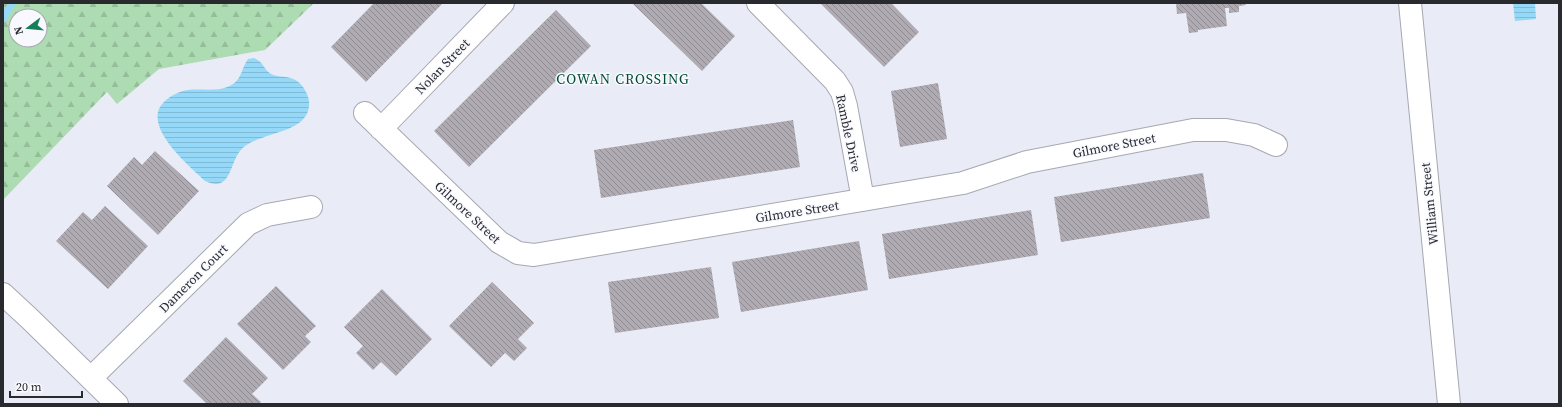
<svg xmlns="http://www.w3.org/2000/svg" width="1562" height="407" font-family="'Source Serif 4',serif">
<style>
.forest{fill:url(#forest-firs);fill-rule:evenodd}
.water{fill:url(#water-rules)}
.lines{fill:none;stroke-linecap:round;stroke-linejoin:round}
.stream{stroke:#95d8f7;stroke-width:7}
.building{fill:url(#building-back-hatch)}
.minor-casing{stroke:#a6a8b2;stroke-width:24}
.highway-casing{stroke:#a6a8b2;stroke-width:24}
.minor{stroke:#fff;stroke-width:22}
.highway{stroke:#fff;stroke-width:22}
.labels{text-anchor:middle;stroke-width:3;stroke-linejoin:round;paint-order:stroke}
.street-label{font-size:13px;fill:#292a2e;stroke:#f8f9fe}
.neighbourhood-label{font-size:14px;letter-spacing:1px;fill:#004b31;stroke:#f8f9fe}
</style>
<defs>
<pattern id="forest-firs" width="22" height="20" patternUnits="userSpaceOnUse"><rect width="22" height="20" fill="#addcb2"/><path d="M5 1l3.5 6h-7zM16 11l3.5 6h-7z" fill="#95bd99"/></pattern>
<pattern id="water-rules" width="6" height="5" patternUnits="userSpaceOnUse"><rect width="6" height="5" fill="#95d8f7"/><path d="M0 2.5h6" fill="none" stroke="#80bad4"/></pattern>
<pattern id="building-back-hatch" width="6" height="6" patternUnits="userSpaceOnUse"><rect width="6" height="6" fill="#b0aab3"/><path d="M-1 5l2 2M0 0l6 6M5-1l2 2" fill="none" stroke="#8f8b92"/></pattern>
</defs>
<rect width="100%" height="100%" fill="#e9ecf6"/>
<path class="forest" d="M 3,3 L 314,3 L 265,50 L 159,69 L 117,104 L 107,92 L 3,200 ZM 16,16 L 40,16 L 40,40 L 16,40 Z"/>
<path class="water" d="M 1513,3 L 1535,3 L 1536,19 L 1515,21 Z
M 254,58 C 264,62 263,69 271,74 C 279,78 289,75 297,81 C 303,85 308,94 309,101 C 312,136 256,130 240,151 C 229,165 231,193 205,181 C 189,166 140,125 164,102 C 170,96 179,91 188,90 C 203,88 219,93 233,84 C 242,78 242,67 248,59 Z"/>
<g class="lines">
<path class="stream" d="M 3,19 L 12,3"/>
</g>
<path class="building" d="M 374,3 L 443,3 L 366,82 L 331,47 Z
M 632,3 L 701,3 L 735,36 L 702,71 Z
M 820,3 L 891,3 L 919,32 L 884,67 Z
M 1176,3 L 1245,3 L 1246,5 L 1239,6 L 1239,12 L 1229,13 L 1229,8 L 1225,8 L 1227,26 L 1198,30 L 1198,32 L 1189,33 L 1186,13 L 1177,14 Z
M 556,10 L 591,46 L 469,167 L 434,131 Z
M 938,83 L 947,139 L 900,147 L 891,91 Z
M 793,120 L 800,167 L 601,198 L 594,150 Z
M 155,151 L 199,191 L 158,235 L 107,186 L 134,157 L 142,165 Z
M 1203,173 L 1210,218 L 1061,242 L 1054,197 Z
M 105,206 L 148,246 L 108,289 L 56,241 L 83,212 L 92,220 Z
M 1031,210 L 1038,255 L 889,279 L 882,234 Z
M 859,241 L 868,290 L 741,312 L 732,262 Z
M 711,267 L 719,318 L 615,333 L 608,282 Z
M 492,282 L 534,323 L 518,339 L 527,348 L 514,361 L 505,353 L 491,367 L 449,326 Z
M 276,286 L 316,326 L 305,336 L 311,342 L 283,370 L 237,324 Z
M 382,289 L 432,339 L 396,376 L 381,362 L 373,370 L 356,353 L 363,346 L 344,327 Z
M 226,337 L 268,378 L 252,394 L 261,402 L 259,404 L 207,404 L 183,381 Z"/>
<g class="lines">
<defs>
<path id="minor" d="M 758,3 L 835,81 L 842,92 L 846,106 L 863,200
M 365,113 L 499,242 L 518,253 L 534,255 L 963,183 L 1027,162 L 1193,130 L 1226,130 L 1254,135 L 1276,145
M 381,129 L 503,3
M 3,294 L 30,319 L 117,404
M 91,378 L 248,224 L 267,215 L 311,207"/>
<path id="highway" d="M 1410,3 L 1449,404"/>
</defs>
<use href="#minor" class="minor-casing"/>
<use href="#highway" class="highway-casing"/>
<use href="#minor" class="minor"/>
<use href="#highway" class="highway"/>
</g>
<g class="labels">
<g class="street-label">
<text transform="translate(442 66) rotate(-46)" y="5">Nolan Street</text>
<text transform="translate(849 133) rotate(78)" y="5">Ramble Drive</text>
<text transform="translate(1114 145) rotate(-11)" y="5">Gilmore Street</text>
<text transform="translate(1429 204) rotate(-96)" y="5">William Street</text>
<text transform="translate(797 211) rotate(-9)" y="5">Gilmore Street</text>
<text transform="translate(468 212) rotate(43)" y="5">Gilmore Street</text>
<text transform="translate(193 278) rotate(-45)" y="5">Dameron Court</text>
</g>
<g class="neighbourhood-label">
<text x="623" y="84">COWAN CROSSING</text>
</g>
</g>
<rect width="1562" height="407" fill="none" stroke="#292a2e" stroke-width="8"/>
<g transform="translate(28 28) rotate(254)"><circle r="19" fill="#f8f9fe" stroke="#a5a6ab"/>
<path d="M0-3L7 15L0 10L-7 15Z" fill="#187e57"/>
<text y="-6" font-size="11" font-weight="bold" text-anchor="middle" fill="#292a2e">N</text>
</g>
<path d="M10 391v6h72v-6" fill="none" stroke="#292a2e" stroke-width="2"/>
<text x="16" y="391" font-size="12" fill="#292a2e" stroke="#f8f9fe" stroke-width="3" paint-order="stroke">20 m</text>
</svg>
